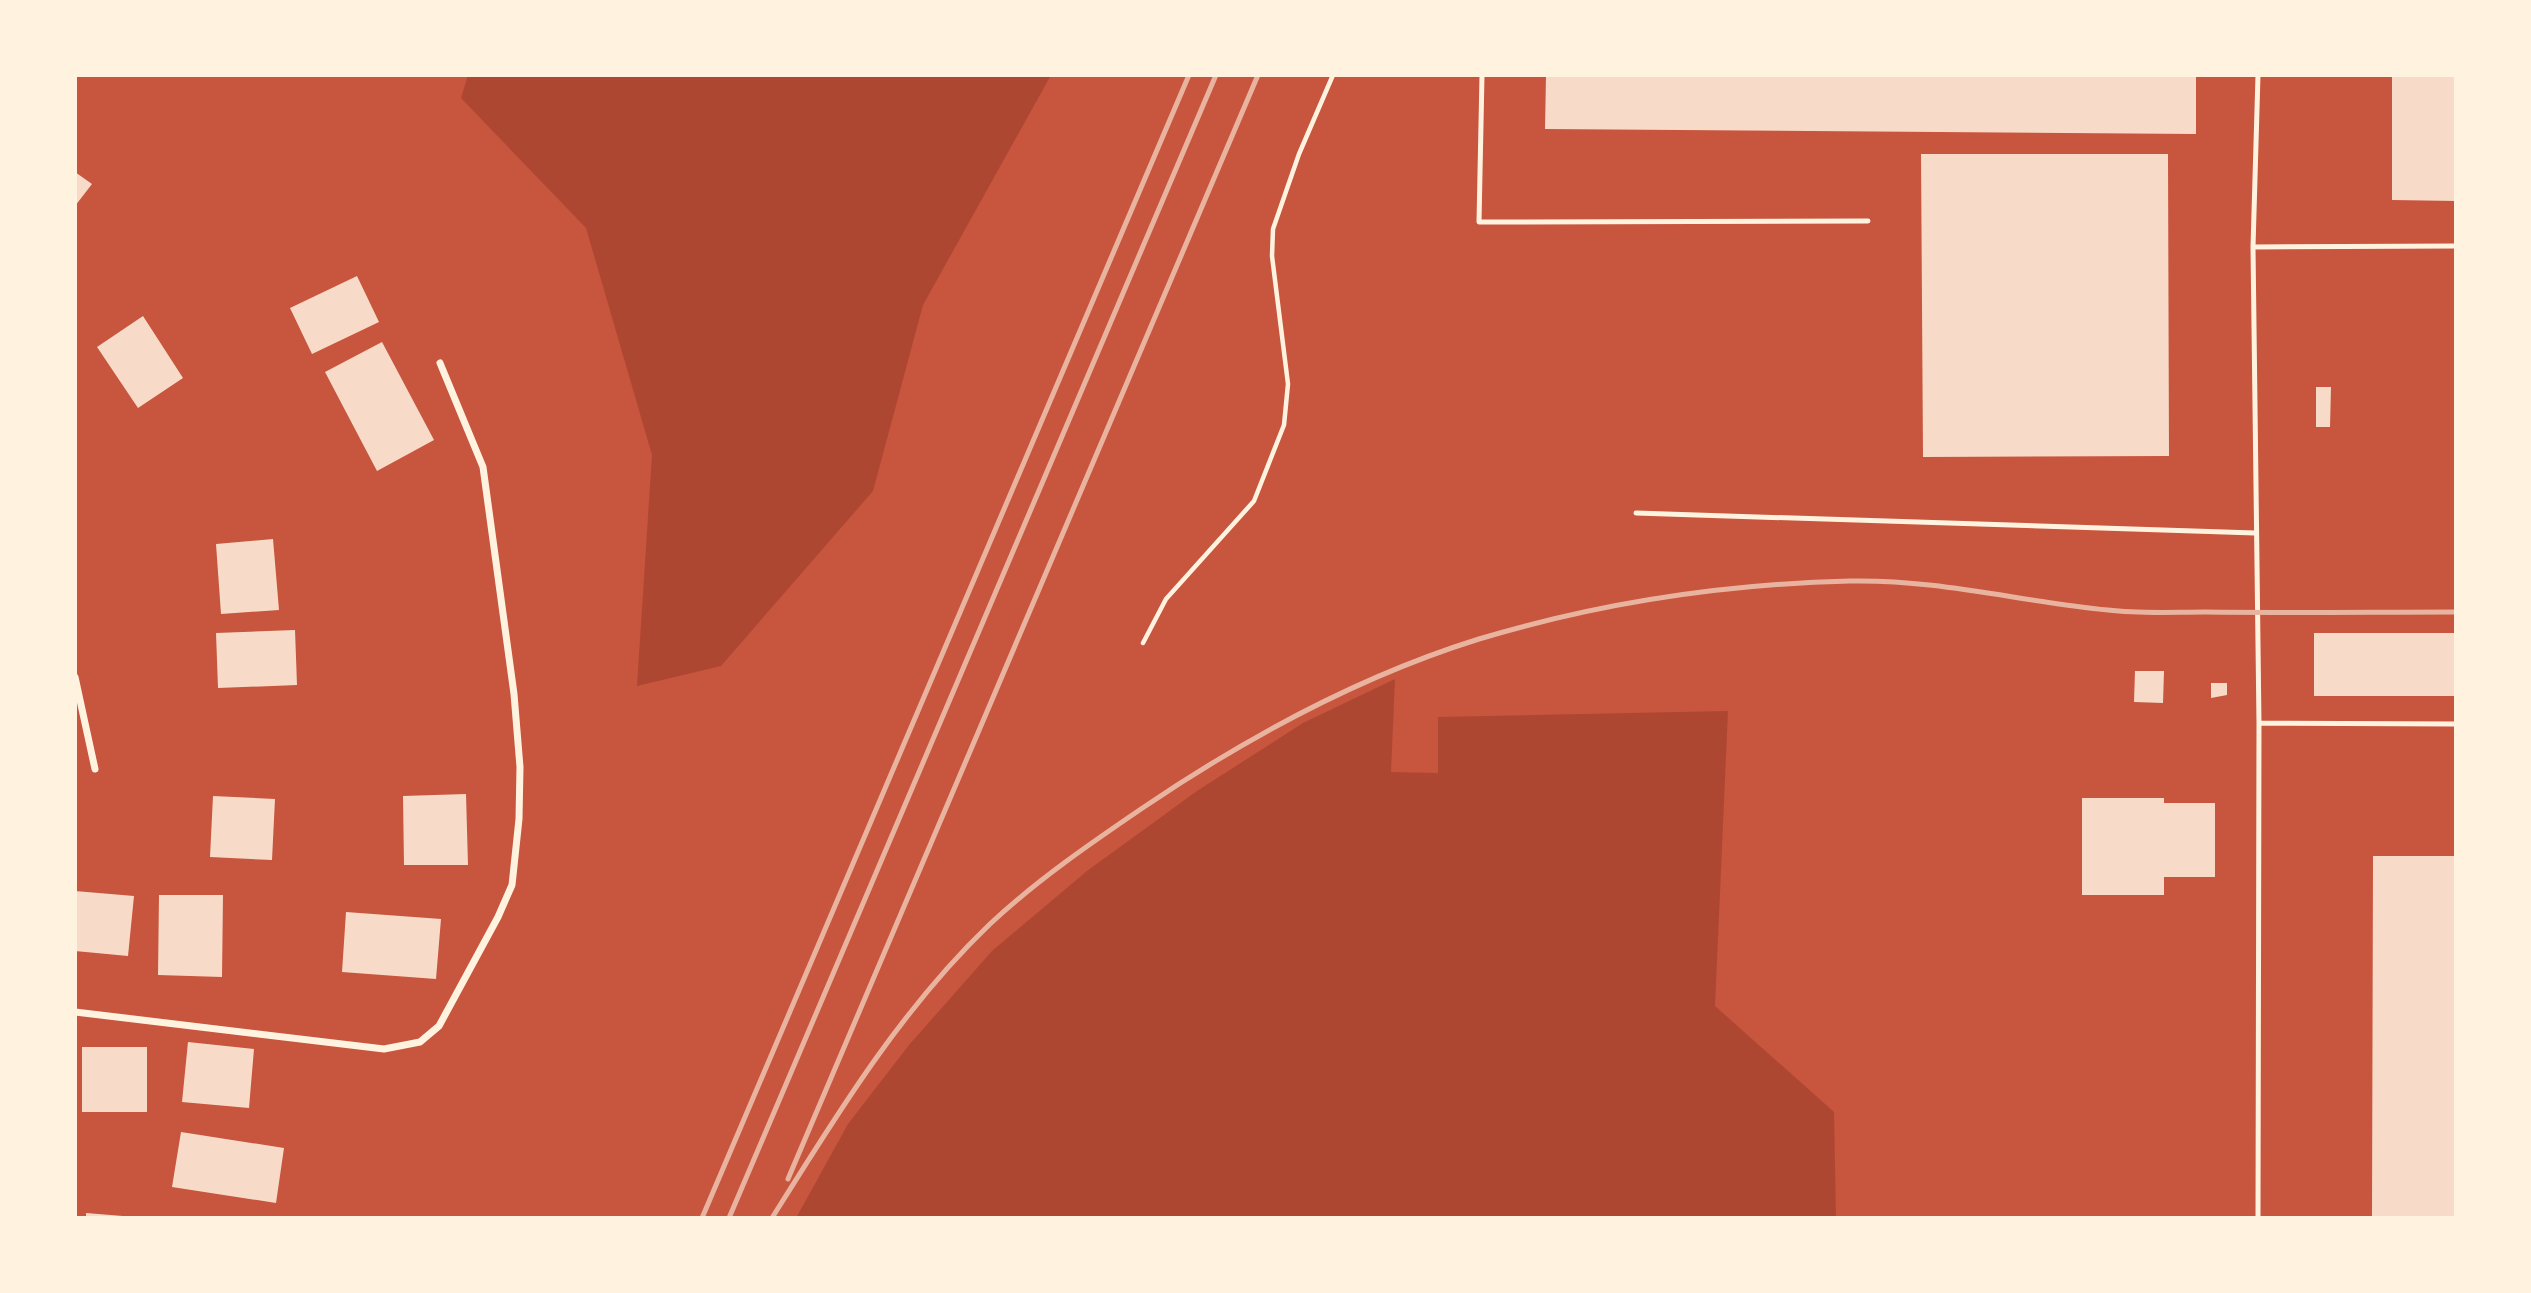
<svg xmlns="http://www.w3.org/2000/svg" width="2531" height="1293" font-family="'Fira Sans',sans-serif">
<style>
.green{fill:#ae4732}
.building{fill:#f7dbc8}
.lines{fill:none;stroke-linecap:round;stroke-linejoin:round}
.path{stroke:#fff3e0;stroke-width:4.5}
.service{stroke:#fff3e0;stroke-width:5}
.minor{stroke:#fff3e0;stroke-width:7}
.rail{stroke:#e9b49f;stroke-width:5}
</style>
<rect width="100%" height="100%" fill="#c8553d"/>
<path class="green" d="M 468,75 L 1051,75 L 923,305 L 873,491 L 721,666 L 637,686 L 652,455 L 586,228 L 461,98 Z
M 1395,679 L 1391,772 L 1438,773 L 1438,717 L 1728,711 L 1715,1006 L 1834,1112 L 1836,1218 L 796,1218 L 848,1124 L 909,1045 L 992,951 L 1087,871 L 1197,791 L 1303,723 Z"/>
<path class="building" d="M 1546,75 L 2196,75 L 2196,134 L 1545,129 Z
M 2392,75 L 2456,75 L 2456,201 L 2392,200 Z
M 1921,154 L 2168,154 L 2169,456 L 1923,457 Z
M 75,172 L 92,184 L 75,206 Z
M 357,276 L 379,322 L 312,354 L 290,308 Z
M 143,316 L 183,378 L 138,408 L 97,347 Z
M 382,342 L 434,440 L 377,471 L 325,372 Z
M 2316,387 L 2331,387 L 2330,427 L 2316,427 Z
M 273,539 L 279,610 L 221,614 L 216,544 Z
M 295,630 L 297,685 L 218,688 L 216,633 Z
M 2314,633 L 2456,633 L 2456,696 L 2314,696 Z
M 2135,671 L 2164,671 L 2163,703 L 2134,702 Z
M 2211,683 L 2227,683 L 2227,695 L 2211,698 Z
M 466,794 L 468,865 L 404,865 L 403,796 Z
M 213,796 L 275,799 L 272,860 L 210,857 Z
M 2082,798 L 2164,798 L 2164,803 L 2215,803 L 2215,877 L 2164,877 L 2164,895 L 2082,895 Z
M 2373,856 L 2456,856 L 2456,1218 L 2372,1218 Z
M 75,891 L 134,896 L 128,956 L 75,951 Z
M 159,895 L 223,895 L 222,977 L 158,975 Z
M 346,912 L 441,919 L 436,979 L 342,972 Z
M 188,1042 L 254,1049 L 249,1108 L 182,1102 Z
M 82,1047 L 147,1047 L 147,1112 L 82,1112 Z
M 181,1132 L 284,1148 L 276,1203 L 172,1187 Z
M 86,1213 L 123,1216 L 122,1218 L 86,1218 Z"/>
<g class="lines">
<path class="path" d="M 1143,643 L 1166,599 L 1254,501 L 1284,425 L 1288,384 L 1272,256 L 1273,229 L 1299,154 L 1333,75"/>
<path class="service" d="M 1482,75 L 1479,222 L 1868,221
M 2253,247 L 2456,246
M 1636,513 L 2255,533
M 2259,723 L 2456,724
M 2258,1218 L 2259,723 L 2253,247 L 2258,75"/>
<path class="minor" d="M 75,677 L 95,769
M 75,1012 L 384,1049 L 420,1042 L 439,1026 L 498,917 L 512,885 L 519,819 L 520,767 L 514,694 L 483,467 L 440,363"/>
<path class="rail" d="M 788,1179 L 1258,75
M 702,1218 L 1189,75
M 729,1218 L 1216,75
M 772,1218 C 837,1114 901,1009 990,924 C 1037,880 1091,843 1144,807 C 1246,738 1360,676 1479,639 C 1599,603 1725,584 1850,581 C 1937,579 2023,602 2108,610 C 2140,614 2173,612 2205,612 C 2289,613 2372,612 2456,612"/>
</g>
<rect width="2531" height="1293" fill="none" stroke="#fff3e0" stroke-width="154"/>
</svg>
